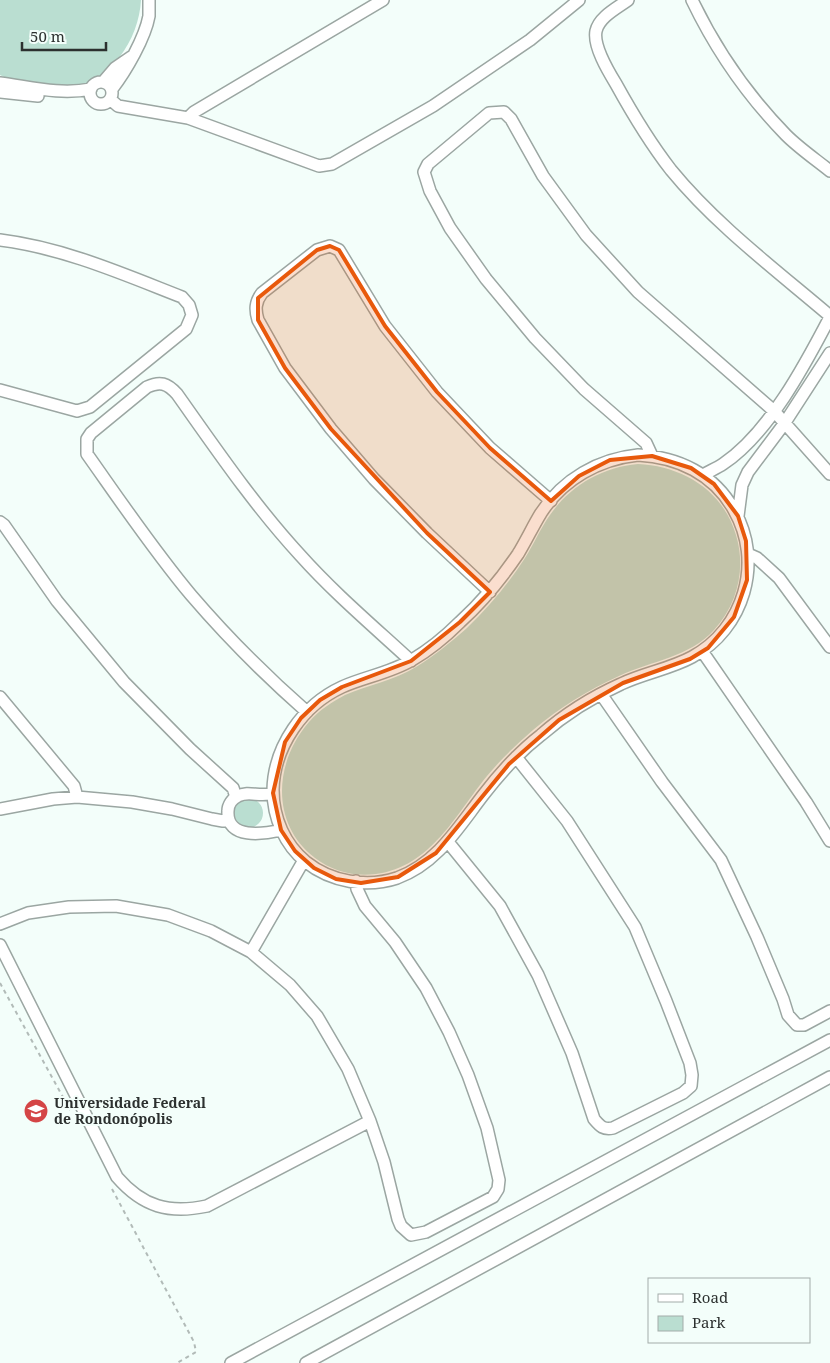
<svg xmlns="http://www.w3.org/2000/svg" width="830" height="1363" font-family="'Noto Serif',serif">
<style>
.green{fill:#baded1}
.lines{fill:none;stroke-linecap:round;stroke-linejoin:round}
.minor-casing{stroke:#9ba6a2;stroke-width:14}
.path{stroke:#b2bbb8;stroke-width:2;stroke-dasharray:4 4;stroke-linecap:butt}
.minor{stroke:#fff;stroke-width:11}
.marked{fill:#e8590c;fill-opacity:0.2;stroke:#e8590c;stroke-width:4;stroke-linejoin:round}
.labels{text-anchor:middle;stroke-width:4;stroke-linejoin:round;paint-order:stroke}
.poi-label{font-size:14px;font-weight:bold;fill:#2c302f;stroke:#f3fefa;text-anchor:start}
</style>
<rect width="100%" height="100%" fill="#f3fefa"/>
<path class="green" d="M 0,0 L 141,0 C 139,40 110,83 68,88 C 58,89 46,86 37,84 C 24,83 12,82 0,75 Z
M 638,464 C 682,466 723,490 736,535 C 746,568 738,604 714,630 C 690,657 651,661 619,676 C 588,690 559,708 533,730 C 517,744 501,759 487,776 C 456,814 431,867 376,874 C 354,877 332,871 315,858 C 270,824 274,762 309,722 C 319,710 332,702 345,695 C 368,685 395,680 416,667 C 434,656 451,642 467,628 C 489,607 509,583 525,558 C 534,544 540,529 550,515 C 570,486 602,467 638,464 Z
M233 813a15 15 0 1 1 30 0a15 15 0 1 1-30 0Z"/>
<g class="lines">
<defs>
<path id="minor" d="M 628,0 C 617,8 599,17 596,31 C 593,46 608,71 616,84 C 632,113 650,143 671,170 C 716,225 776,270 830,316
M 692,0 C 716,50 747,95 786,135 C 799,148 815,159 830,171
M90 93a11 11 0 1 1 22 0a11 11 0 1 1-22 0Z
M 103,82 L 115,68 L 131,57
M 0,83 C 31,87 60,95 91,89
M 112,89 C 126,71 145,38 149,16 C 149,11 149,5 149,0
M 0,92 L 38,96
M 111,100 L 118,106 L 188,118 L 319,166 L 332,164 L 433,106 L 530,40 L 579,0
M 188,118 L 194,112 L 383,0
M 0,240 C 64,248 123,274 182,297 L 189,305 L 192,315 L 186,329 L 90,407 L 77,411 L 0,390
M 638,455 C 678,457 714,474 734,510 C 764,562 744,629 692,657 C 670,669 644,673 621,684 C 592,697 565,714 541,735 C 519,752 501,772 484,794 C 459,826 438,863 397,878 C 367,888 331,882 306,862 C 285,845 273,818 273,790 C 274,746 303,705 342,687 C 364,677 390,673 412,660 C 429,650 446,636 460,622 C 482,602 501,579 518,554 C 526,541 533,526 541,513 C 563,479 599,459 638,455 Z
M 652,456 L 646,443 L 584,389 L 535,338 L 486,279 L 450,228 L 430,191 L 424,172 L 428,164 L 489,113 L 504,112 L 511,119 L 543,176 L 586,235 L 638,292 L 774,411 L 830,474
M 703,475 C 710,471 717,468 723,464 C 769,433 805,365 830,317
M 738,516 L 742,485 L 748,472 L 784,424 L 830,353
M 0,522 L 4,525 L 57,601 L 124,682 L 190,749 L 233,788 L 236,797
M 748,554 L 757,558 L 779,578 L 830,647
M 490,592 L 427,533 L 374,479 L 331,429 L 285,368 L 258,320 C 255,310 255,302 262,293 L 317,250 L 330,246 L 339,250 L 385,326 L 437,392 L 490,448 L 551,501
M 702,651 L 806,802 L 830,841
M 601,694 L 662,782 L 721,860 L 757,937 L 783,999 L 788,1015 L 797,1025 L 804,1025 L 830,1011
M 0,697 L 74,786 L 77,797
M 307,712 C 266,676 227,637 191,595 C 154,551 121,502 87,454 L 87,439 L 91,433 L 147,387 C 160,381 167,383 177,394 C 216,449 254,505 300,555 C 334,593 373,626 411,661
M 273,793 C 261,798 249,790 238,796 C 232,799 228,805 228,811 C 226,840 264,834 281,830
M 0,809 L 53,799 L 77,797 L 132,802 L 172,809 L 212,819 L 223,821 L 229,820
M 448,842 L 500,906 L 538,975 L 572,1053 L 594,1119 C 600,1126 603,1130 613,1128 L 683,1093 L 691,1086 L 692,1075 L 690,1063 L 666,1001 L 635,927 L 567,821 L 516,757
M 0,924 L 28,913 L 69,907 L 116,906 L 168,915 L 211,931 L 251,952 L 290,985 L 317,1016 L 348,1069 L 370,1121 L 384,1162 L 398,1219 L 401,1226 L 411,1235 L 426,1232 L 493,1197 L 498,1189 L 499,1180 L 487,1128 L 468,1075 L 449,1032 L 426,988 L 395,942 L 365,906 L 357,889 L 356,881
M 0,945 L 117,1177 C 143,1207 169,1214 207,1206 L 370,1121
M 251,952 L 304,860
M 231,1363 L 830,1040
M 306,1363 L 830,1077"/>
</defs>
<use href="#minor" class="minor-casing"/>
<path class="path" d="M 0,983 L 70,1110
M 112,1189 L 194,1342 L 196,1352 L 177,1363"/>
<use href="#minor" class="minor"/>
</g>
<path class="marked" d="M 330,246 L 339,250 L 385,326 L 437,392 L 490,448 L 551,501 L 579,476 L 610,460 L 652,456 L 691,468 L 714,484 L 738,516 L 746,541 L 747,580 L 734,617 L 708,648 L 690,659 L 623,683 L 559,720 L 509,764 L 436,853 L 398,877 L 361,883 L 336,879 L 314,868 L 295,851 L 281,830 L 273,793 L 285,742 L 301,718 L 320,700 L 342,687 L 411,661 L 460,622 L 490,592 L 427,533 L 331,429 L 285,368 L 258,320 L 258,298 L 317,250 Z"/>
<defs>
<symbol id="university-disc" viewBox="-11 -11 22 22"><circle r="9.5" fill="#d44546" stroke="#f3fefa"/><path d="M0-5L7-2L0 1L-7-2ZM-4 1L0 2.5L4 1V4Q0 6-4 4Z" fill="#fff"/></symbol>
</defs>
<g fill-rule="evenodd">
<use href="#university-disc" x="22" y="1097" width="28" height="28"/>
</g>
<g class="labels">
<g class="poi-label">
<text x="54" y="1108">Universidade Federal<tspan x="54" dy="16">de Rondonópolis</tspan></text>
</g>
</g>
<rect x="648" y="1278" width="162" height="65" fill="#f3fefa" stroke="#a3aca9"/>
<rect x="658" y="1294" width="25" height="8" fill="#ffffff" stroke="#a3aca9"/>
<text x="692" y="1303" font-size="15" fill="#2c302f">Road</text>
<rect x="658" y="1316" width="25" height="15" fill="#baded1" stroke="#a3aca9"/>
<text x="692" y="1328" font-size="15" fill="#2c302f">Park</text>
<path d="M22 42v8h84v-8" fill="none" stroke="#2c302f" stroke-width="2.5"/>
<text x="30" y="42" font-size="15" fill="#2c302f" stroke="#f3fefa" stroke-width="4" paint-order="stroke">50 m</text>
</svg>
